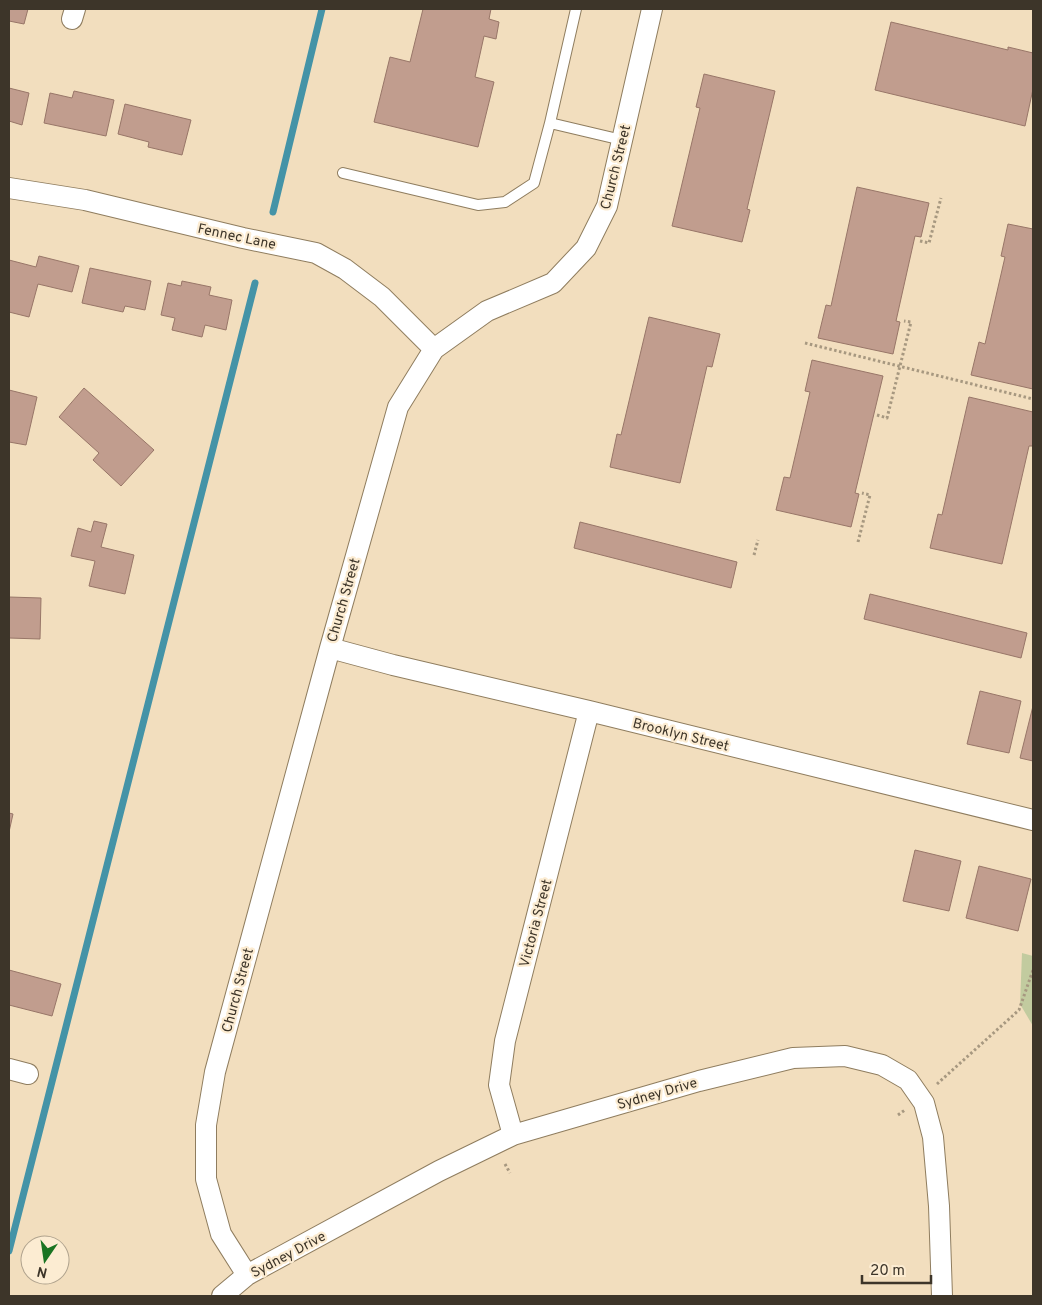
<svg xmlns="http://www.w3.org/2000/svg" width="1042" height="1305" font-family="Overpass,sans-serif">
<style>
.green{fill:#c2cb9f}
.lines{fill:none;stroke-linecap:round;stroke-linejoin:round}
.stream{stroke:#4493a7;stroke-width:7}
.building{fill:#c19d8e;stroke:#987668}
.lane-casing{stroke:#8f7d5f;stroke-width:12}
.street-casing{stroke:#8f7d5f;stroke-width:22}
.path{stroke:#a79880;stroke-width:3;stroke-dasharray:2.5 2.5;stroke-linecap:butt}
.lane{stroke:#fff;stroke-width:10}
.street{stroke:#fff;stroke-width:20}
.labels{text-anchor:middle;stroke-width:4.5;stroke-linejoin:round;paint-order:stroke}
.street-label{font-size:14px;fill:#3d3529;stroke:#fcecd2}
</style>
<rect width="100%" height="100%" fill="#f2debe"/>
<path class="green" d="M 1022,953 L 1033,956 L 1033,1026 L 1020,1004 Z"/>
<g class="lines">
<path class="stream" d="M 273,212 L 322,9
M 9,1251 L 255,283"/>
</g>
<path class="building" d="M 9,9 L 28,9 L 24,24 L 9,21 Z
M 423,9 L 491,9 L 489,19 L 499,22 L 496,39 L 484,36 L 475,77 L 494,82 L 478,147 L 374,122 L 390,57 L 410,62 Z
M 891,22 L 1008,50 L 1008,47 L 1033,53 L 1033,89 L 1025,126 L 875,90 Z
M 704,74 L 775,91 L 747,209 L 750,210 L 742,242 L 672,226 L 700,108 L 696,107 Z
M 9,88 L 29,93 L 22,125 L 9,121 Z
M 74,91 L 114,100 L 106,136 L 44,123 L 50,93 L 72,98 Z
M 125,104 L 191,120 L 182,155 L 148,147 L 149,142 L 118,134 Z
M 857,187 L 929,203 L 921,237 L 915,236 L 896,321 L 900,322 L 893,354 L 818,338 L 826,305 L 831,306 Z
M 1008,224 L 1033,229 L 1033,389 L 971,375 L 979,342 L 985,344 L 1005,257 L 1001,256 Z
M 39,256 L 79,266 L 72,292 L 38,284 L 29,317 L 9,312 L 9,260 L 36,267 Z
M 90,268 L 151,281 L 145,310 L 125,306 L 123,312 L 82,303 Z
M 182,281 L 211,287 L 209,295 L 232,300 L 226,330 L 205,325 L 202,337 L 172,330 L 175,318 L 161,315 L 168,283 L 181,286 Z
M 649,317 L 720,334 L 712,367 L 707,366 L 680,483 L 610,467 L 617,434 L 621,435 Z
M 812,360 L 883,376 L 855,493 L 859,494 L 851,527 L 776,510 L 784,477 L 790,478 L 810,392 L 805,391 Z
M 84,388 L 154,450 L 121,486 L 93,460 L 99,453 L 59,417 Z
M 9,390 L 37,397 L 26,445 L 9,442 Z
M 969,397 L 1033,412 L 1033,446 L 1029,446 L 1002,564 L 930,548 L 938,514 L 942,515 Z
M 94,521 L 107,524 L 101,547 L 134,555 L 125,594 L 89,586 L 95,561 L 71,556 L 78,528 L 91,532 Z
M 580,522 L 737,562 L 731,588 L 574,548 Z
M 870,594 L 1027,633 L 1021,658 L 864,619 Z
M 9,597 L 41,598 L 40,639 L 9,638 Z
M 980,691 L 1021,701 L 1009,753 L 967,744 Z
M 1033,706 L 1033,761 L 1020,758 Z
M 9,813 L 13,814 L 9,832 Z
M 915,850 L 961,861 L 949,911 L 903,901 Z
M 979,866 L 1031,879 L 1018,931 L 966,918 Z
M 9,970 L 61,984 L 52,1016 L 9,1005 Z"/>
<g class="lines">
<defs>
<path id="lane" d="M 550,123 L 576,9
M 343,173 L 478,205 L 505,202 L 534,183 L 550,123 L 622,140"/>
<path id="street" d="M 72,19 L 75,9
M 9,188 L 85,200 L 243,238 L 316,253 L 345,269 L 382,297 L 434,349
M 330,648 L 393,665 L 589,711 L 1033,820
M 9,1069 L 28,1074
M 513,1135 L 499,1085 L 505,1041 L 589,711
M 247,1275 L 221,1234 L 206,1179 L 206,1125 L 215,1072 L 330,648 L 398,407 L 434,349 L 487,311 L 553,283 L 586,248 L 607,206 L 652,9
M 222,1296 L 247,1275 L 439,1171 L 513,1135 L 699,1081 L 793,1058 L 845,1056 L 882,1065 L 908,1080 L 924,1103 L 933,1137 L 939,1206 L 942,1296"/>
</defs>
<use href="#lane" class="lane-casing"/>
<use href="#street" class="street-casing"/>
<path class="path" d="M 920,241 L 929,243 L 941,198
M 805,343 L 1033,399
M 877,415 L 887,418 L 911,322 L 904,321
M 858,542 L 870,495 L 862,493
M 754,555 L 758,540
M 937,1084 L 1019,1010 L 1033,970
M 898,1115 L 905,1110
M 505,1164 L 510,1173"/>
<use href="#lane" class="lane"/>
<use href="#street" class="street"/>
</g>
<g class="labels">
<g class="street-label">
<text transform="translate(615 167) rotate(-76)" y="5">Church Street</text>
<text transform="translate(237 236) rotate(12)" y="5">Fennec Lane</text>
<text transform="translate(343 600) rotate(-74)" y="5">Church Street</text>
<text transform="translate(681 734) rotate(14)" y="5">Brooklyn Street</text>
<text transform="translate(535 923) rotate(-75)" y="5">Victoria Street</text>
<text transform="translate(237 990) rotate(-75)" y="5">Church Street</text>
<text transform="translate(657 1093) rotate(-16)" y="5">Sydney Drive</text>
<text transform="translate(288 1254) rotate(-28)" y="5">Sydney Drive</text>
</g>
</g>
<rect width="1042" height="1305" fill="none" stroke="#3d3529" stroke-width="20"/>
<g transform="translate(45 1260) rotate(193)"><circle r="24" fill="#fcecd2" stroke="#b0a38e"/>
<path d="M0-4L9 19L0 12L-9 19Z" fill="#1a7422"/>
<text y="-8" font-size="14" font-weight="bold" text-anchor="middle" fill="#3d3529">N</text>
</g>
<path d="M862 1275v8h69v-8" fill="none" stroke="#3d3529" stroke-width="2.5"/>
<text x="870" y="1275" font-size="15" fill="#3d3529" stroke="#fcecd2" stroke-width="4" paint-order="stroke">20 m</text>
</svg>
